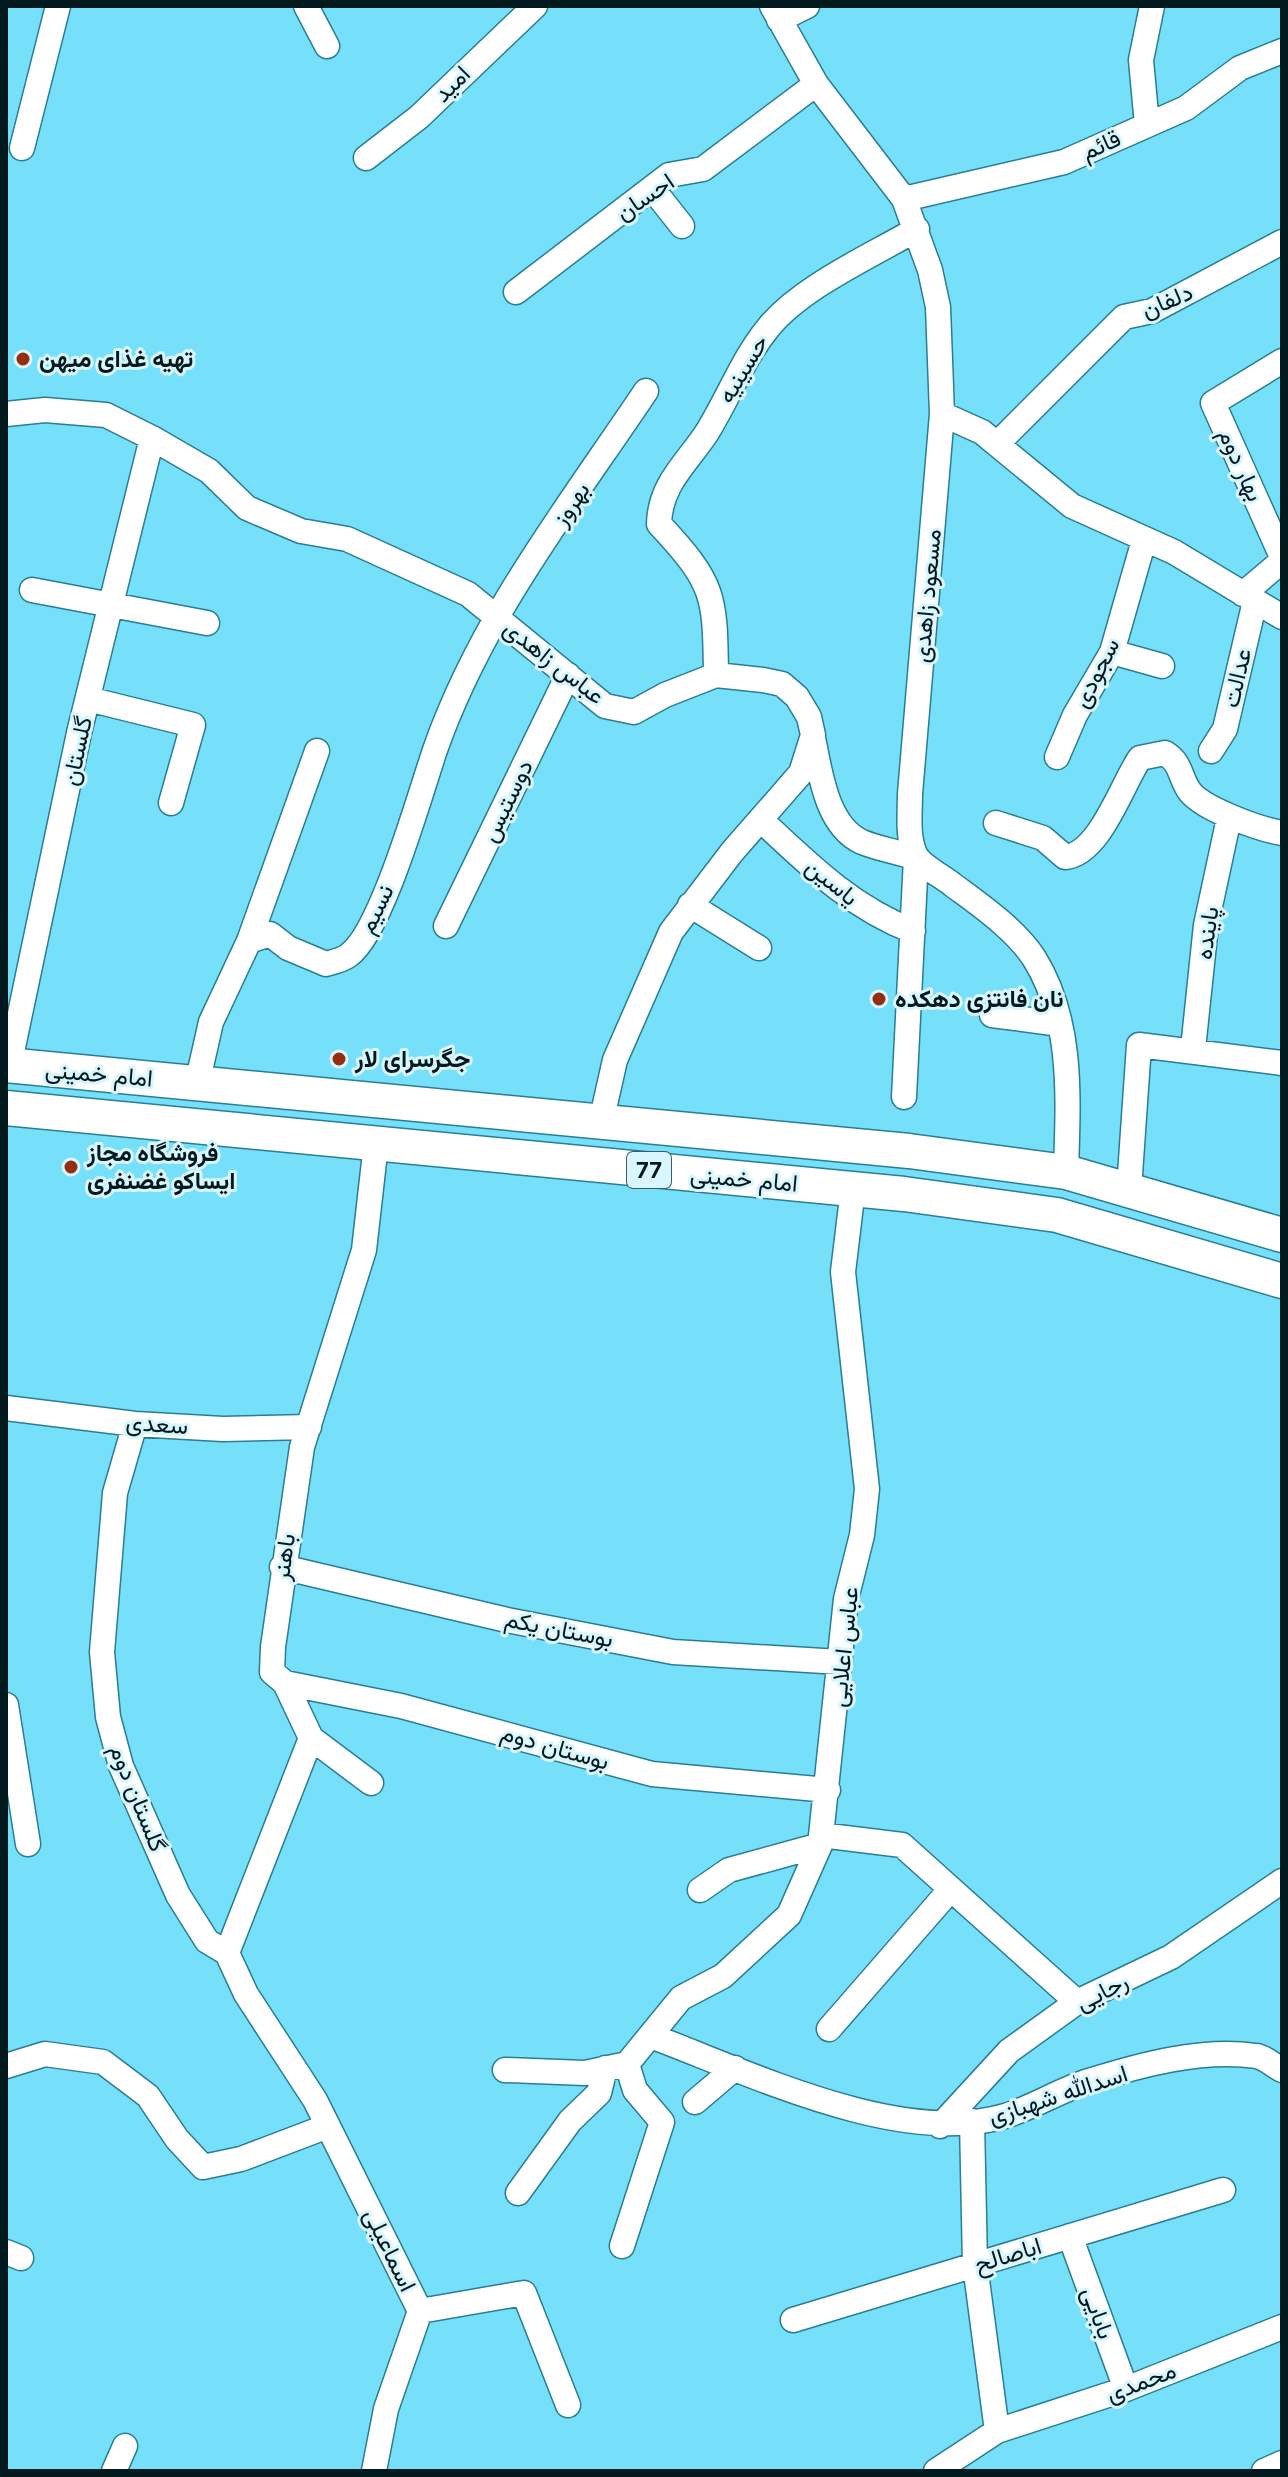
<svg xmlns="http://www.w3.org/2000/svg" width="1288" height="2477" font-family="Inter,Vazirmatn,sans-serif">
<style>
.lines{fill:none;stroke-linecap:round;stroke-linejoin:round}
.minor-casing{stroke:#297e91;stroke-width:27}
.highway-casing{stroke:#297e91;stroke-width:37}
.minor{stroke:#fff;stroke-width:24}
.highway{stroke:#fff;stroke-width:34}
.poi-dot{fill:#952e0d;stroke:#d9f6fe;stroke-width:3}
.labels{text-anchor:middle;stroke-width:6;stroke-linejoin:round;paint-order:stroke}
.shield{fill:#d9f6fe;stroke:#425b61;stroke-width:2}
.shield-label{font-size:22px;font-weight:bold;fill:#02191e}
.street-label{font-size:24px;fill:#02191e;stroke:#d9f6fe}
.poi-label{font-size:24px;font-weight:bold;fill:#02191e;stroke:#d9f6fe;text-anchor:start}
</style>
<rect width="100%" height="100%" fill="#76e0fb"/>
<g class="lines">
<defs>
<path id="minor" d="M 306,6 L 327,46
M 772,6 L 816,84 L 904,199 L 930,270 L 938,307 L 942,414 L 910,794 C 910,813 907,836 915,854 C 921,866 942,876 953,885 C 980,905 1015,929 1034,958 C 1074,1022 1068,1100 1066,1172
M 779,20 L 807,6
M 1147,125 L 1141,60 L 1152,6
M 22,148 L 58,6
M 366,158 L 419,117 L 535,6
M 652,188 L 682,226
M 904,199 L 1064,162 L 1186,108 L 1240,68 L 1282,51
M 516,292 L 669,175 L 703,169 L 816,84
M 1282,361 L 1213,403 L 1282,557
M 6,414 L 45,410 L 106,415 L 152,438 L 209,471 L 247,508 L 301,531 L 347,539 L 468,594 L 605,706 L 634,712 L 665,695 L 716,675 L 763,680 L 782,684 L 797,697 L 809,717 L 813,735 L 801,773 L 732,852 L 671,932 L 615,1060 L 601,1122
M 942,414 L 982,432 L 1072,506 L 1174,552 L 1282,617
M 997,444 L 1124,317 L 1152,311 L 1282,242
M 32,590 L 207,623
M 1243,594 L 1282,561
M 1112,652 L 1162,666
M 716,675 C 715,595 715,584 659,524 C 660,485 685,465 706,434 C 728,399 742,360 768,328 C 801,287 871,256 917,229
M 88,699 L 193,725 L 171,803
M 813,738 C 820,771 826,826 862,842 C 879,849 899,852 916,858 L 904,1097
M 1211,751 L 1225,729 L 1255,601
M 1057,757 L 1075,715 L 1112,652 L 1144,540
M 761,820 C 808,864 852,908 913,931
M 996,823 L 1043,838 L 1065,857 C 1100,854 1122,784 1140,758 L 1165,753 C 1181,763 1179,774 1188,789 C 1199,808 1259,829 1282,833
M 690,905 L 759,948
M 446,926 L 568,675
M 249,941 L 317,751
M 992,1015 L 1060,1024
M 1193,1049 L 1206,925 L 1229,818
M 9,1066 L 79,733 L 152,438
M 197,1084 L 211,1022 L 249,941 L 270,934 L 288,948 L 326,964 C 333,962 343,960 349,955 C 382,931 420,794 435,750 C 481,618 569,506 646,391
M 1129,1189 L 1139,1045 L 1282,1063
M 6,1408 L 135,1424 L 223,1429 L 309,1427
M 135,1424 L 115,1493 L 102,1652 L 108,1717 L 121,1766 L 178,1895 L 207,1941 L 227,1953 L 246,1994 L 315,2100 L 420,2311 L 386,2409 L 374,2471
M 282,1567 L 507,1620 L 673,1652 L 840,1662
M 285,1683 L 401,1706 L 652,1774 L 828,1790
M 6,1705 L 28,1844
M 311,1738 L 371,1783
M 821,1835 L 902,1845 L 1077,2002
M 700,1890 L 729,1870 L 820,1845
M 227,1953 L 311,1738 L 285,1683 L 272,1672 L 273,1647 L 302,1447 L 364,1250 L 376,1144
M 829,2029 L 950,1890
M 651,2036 C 750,2073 900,2147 1005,2116 C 1034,2107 1060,2090 1089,2081 C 1140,2065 1202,2048 1256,2056 C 1265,2057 1274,2066 1282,2070
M 6,2066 L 45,2054 L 103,2062 L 148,2096 L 177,2139 L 203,2167 L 241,2159 L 328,2126
M 505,2070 L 585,2073 L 627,2064 L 681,1998 L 723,1976 L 789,1915 L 820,1845 L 846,1599 L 862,1535 L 867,1489 L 843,1272 L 853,1189
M 695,2102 L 735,2068
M 972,2121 L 975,2265 L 997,2431
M 940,2126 L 1009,2051 L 1077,2002 L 1171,1957 L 1282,1881
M 518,2193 L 570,2121 L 599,2093 L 605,2068
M 1070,2236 L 1126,2389
M 622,2246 L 662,2122 L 635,2090 L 627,2064
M 6,2252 L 21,2258
M 420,2311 L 524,2293 L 568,2405
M 793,2320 L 1223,2190
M 114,2471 L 125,2446
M 936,2471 L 997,2431 L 1126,2389 L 1282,2327
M 1264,2471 L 1282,2463"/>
<path id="highway" d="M 6,1065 L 909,1151 L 1066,1172 L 1282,1235
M 6,1108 L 904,1194 L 1057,1215 L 1282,1281"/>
</defs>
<use href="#minor" class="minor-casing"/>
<use href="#highway" class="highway-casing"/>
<use href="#minor" class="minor"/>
<use href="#highway" class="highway"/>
</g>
<g class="poi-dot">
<circle cx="23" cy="359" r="8"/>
<circle cx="879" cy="999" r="8"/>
<circle cx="339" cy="1059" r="8"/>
<circle cx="71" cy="1167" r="8"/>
</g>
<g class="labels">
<rect class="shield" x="627" y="1152" width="44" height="36" rx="6"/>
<g class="shield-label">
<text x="649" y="1178">77</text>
</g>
<g class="street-label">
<text transform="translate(452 84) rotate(-45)" y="8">امید</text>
<text transform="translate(1101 145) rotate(-24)" y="8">قائم</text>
<text transform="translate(645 197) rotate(-34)" y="8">احسان</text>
<text transform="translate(1167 301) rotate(-23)" y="8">دلفان</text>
<text transform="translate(743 369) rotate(-59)" y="8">حسینیه</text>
<text transform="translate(1241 465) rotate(66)" y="8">بهار دوم</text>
<text transform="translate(571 504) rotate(-56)" y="8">بهروز</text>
<text transform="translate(927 596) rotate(-85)" y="8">مسعود زاهدی</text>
<text transform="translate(554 662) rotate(38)" y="8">عباس زاهدی</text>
<text transform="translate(1096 673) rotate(-63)" y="8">سجودی</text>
<text transform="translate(1237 678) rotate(-77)" y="8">عدالت</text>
<text transform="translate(77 751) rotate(-78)" y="8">گلستان</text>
<text transform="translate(507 801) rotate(-64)" y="8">دوستیس</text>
<text transform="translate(832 882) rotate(39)" y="8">یاسین</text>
<text transform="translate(376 909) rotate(-64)" y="8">نسیم</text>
<text transform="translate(1207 933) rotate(-82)" y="8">پاینده</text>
<text transform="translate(99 1074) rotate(5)" y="8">امام خمینی</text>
<text transform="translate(744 1179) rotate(5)" y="8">امام خمینی</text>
<text transform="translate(157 1424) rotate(4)" y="8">سعدی</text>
<text transform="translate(284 1557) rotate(-82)" y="8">باهنر</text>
<text transform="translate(559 1629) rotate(11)" y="8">بوستان یکم</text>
<text transform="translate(844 1647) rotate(-84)" y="8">عباس اعلایی</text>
<text transform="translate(555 1747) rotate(16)" y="8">بوستان دوم</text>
<text transform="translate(138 1798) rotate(68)" y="8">گلستان دوم</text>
<text transform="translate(1102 1992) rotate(-27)" y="8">رجایی</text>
<text transform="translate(1058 2095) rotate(-18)" y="8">اسدالله شهبازی</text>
<text transform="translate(390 2250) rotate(64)" y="8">اسماعیلی</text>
<text transform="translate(1008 2255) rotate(-17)" y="8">اباصالح</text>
<text transform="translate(1098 2313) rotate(70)" y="8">بابایی</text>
<text transform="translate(1141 2382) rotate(-21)" y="8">محمدی</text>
</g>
<g class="poi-label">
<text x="39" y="367">تهیه غذای میهن</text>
<text x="895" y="1007">نان فانتزی دهکده</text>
<text x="355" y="1067">جگرسرای لار</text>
<text x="87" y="1161">فروشگاه مجاز<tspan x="87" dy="28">ایساکو غضنفری</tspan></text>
</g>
</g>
<rect width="1288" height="2477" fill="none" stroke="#02191e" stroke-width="16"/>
</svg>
